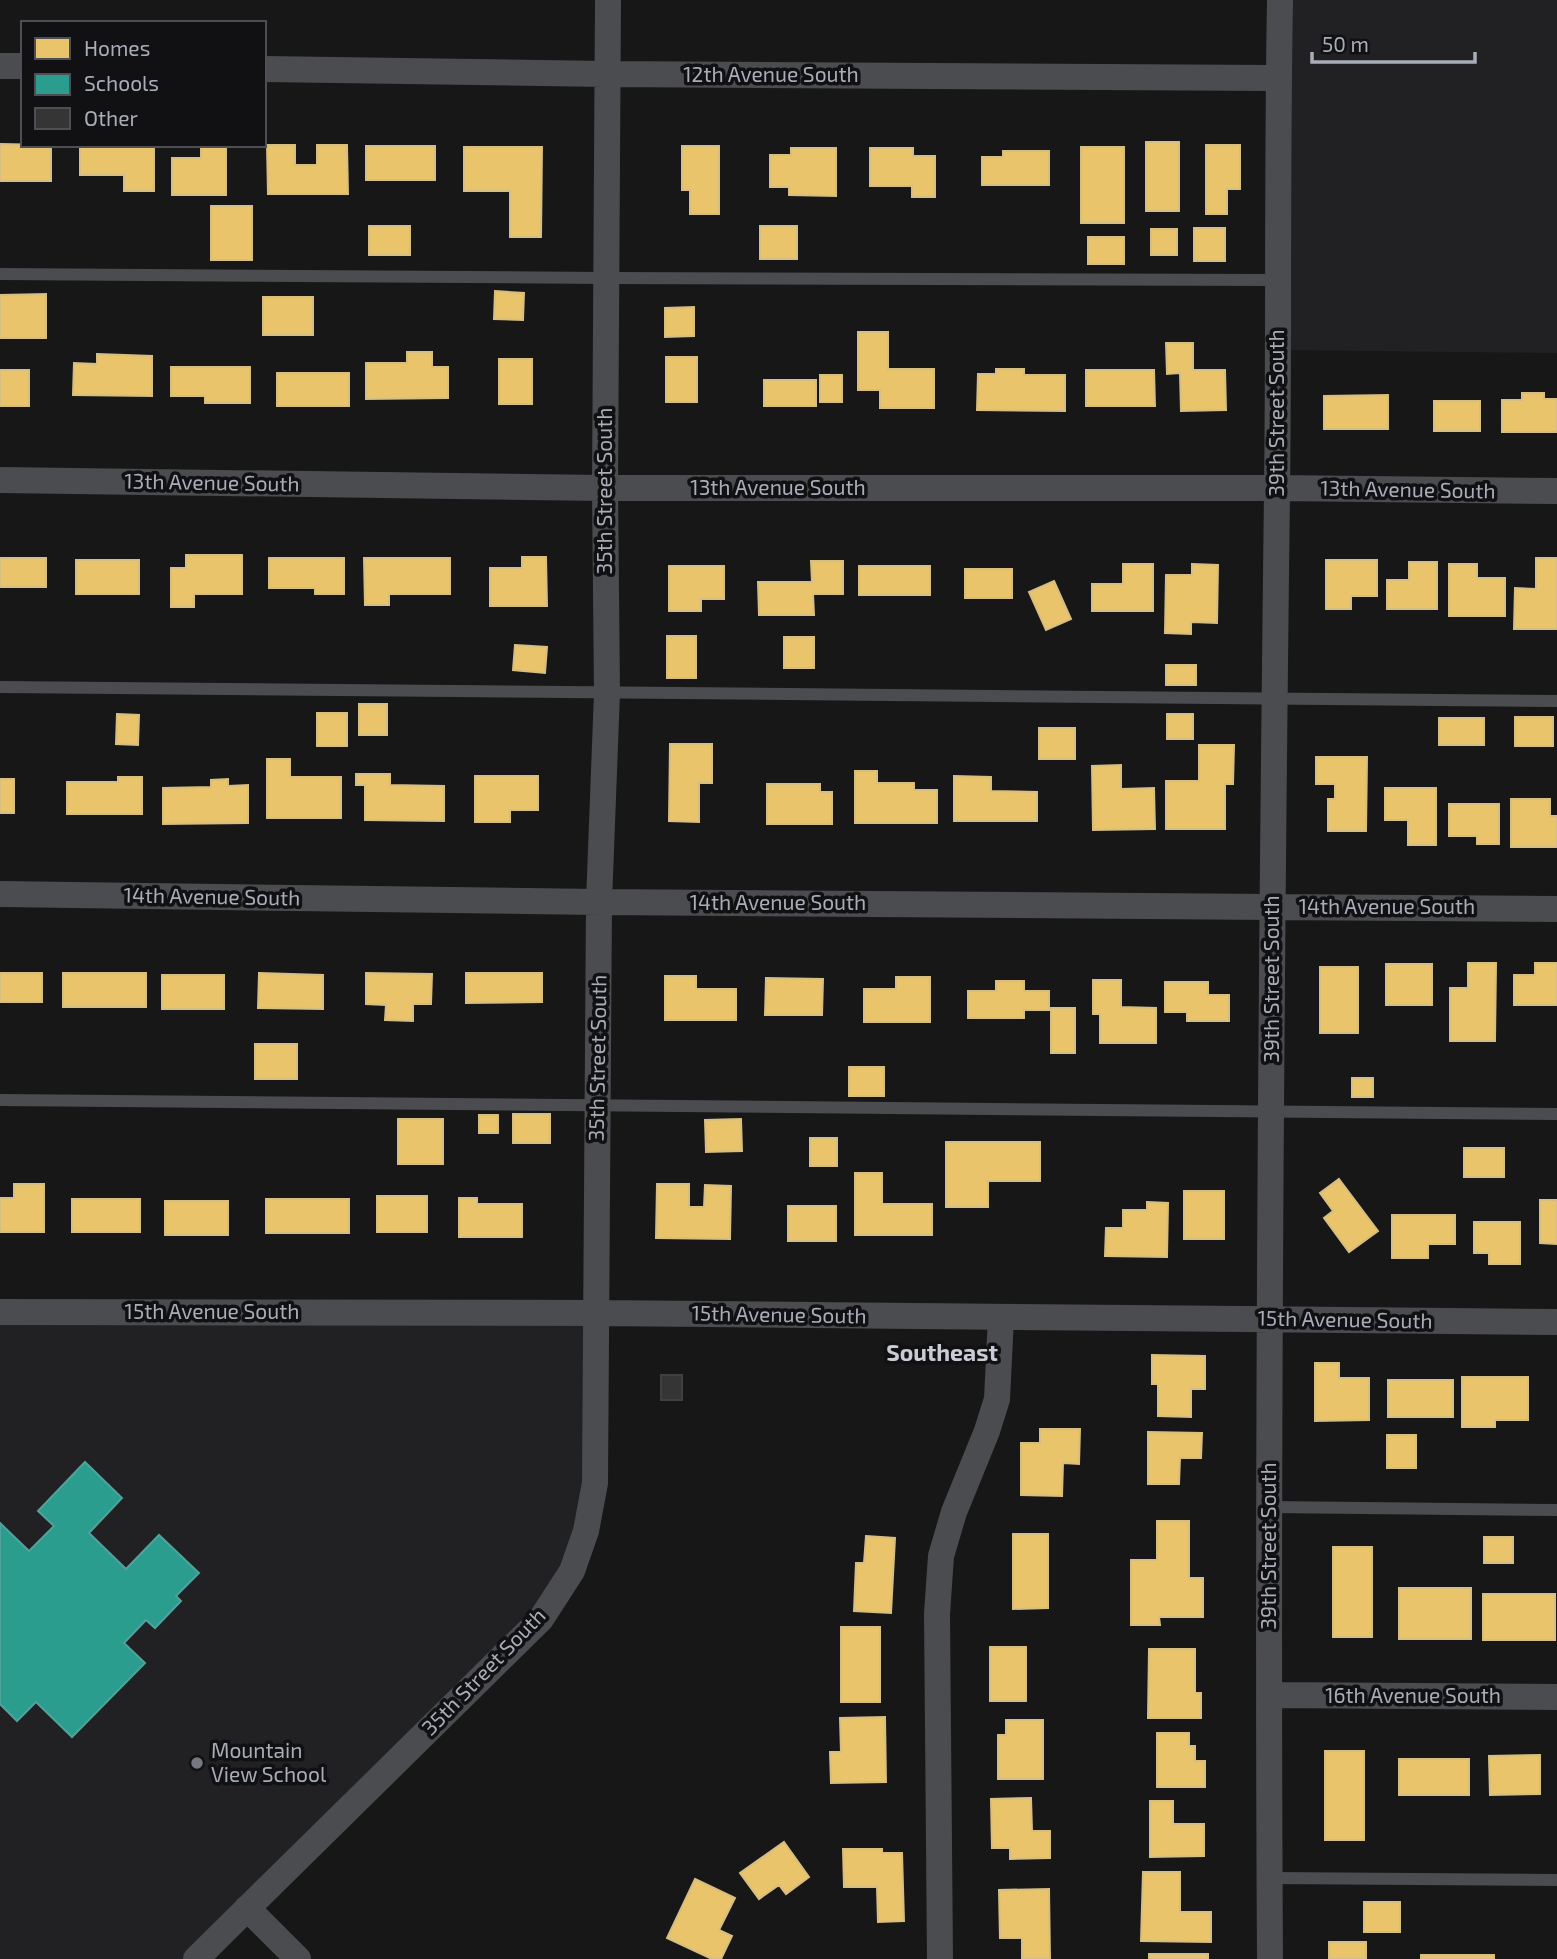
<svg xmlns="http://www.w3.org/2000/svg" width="1557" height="1959" font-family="'Exo 2',sans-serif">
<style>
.built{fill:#212123}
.homes{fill:#e9c46a;stroke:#d6bd81;stroke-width:2}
.schools{fill:#2a9d8f;stroke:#50a29b;stroke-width:2}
.building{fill:#353536;stroke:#3f4043;stroke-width:2}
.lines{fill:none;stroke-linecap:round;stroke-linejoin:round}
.lane{stroke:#4b4c50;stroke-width:12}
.street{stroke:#4b4c50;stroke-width:26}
.poi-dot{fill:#757880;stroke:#111113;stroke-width:2.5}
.labels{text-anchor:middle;stroke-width:7;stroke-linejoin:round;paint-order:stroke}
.street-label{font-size:21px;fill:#a8adb8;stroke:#111113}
.poi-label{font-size:21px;fill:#a8adb8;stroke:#111113;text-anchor:start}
.neighbourhood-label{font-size:23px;font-weight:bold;fill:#c9ccd4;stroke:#111113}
</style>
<rect width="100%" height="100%" fill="#171717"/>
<path class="built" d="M 1280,0 L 1557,0 L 1557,353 L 1278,350 Z
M 0,1312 L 596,1313 L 595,1483 L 572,1571 L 196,1959 L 0,1959 Z"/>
<path class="homes" d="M 1146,142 L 1179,142 L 1179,211 L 1146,211 Z
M 0,144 L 51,145 L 51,181 L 0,181 Z
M 80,145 L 154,145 L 154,191 L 124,191 L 124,175 L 80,175 Z
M 201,145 L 226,145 L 226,195 L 172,195 L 172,158 L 201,158 Z
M 267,145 L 295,145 L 295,165 L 317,165 L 317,145 L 347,145 L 348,194 L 268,194 Z
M 1206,145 L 1240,145 L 1240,189 L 1227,189 L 1227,214 L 1206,214 Z
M 366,146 L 435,146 L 435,180 L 366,180 Z
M 682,146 L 719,146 L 719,214 L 690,214 L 690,190 L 682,190 Z
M 464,147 L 542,147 L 541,237 L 510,237 L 510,191 L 464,191 Z
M 1081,147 L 1124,147 L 1124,223 L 1081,223 Z
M 791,148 L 836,148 L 836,196 L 789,195 L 789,187 L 770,187 L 770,155 L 791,155 Z
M 870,148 L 913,148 L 913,156 L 935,156 L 935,197 L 912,197 L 912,186 L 870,186 Z
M 1003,151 L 1049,151 L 1049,185 L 982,185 L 982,157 L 1003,157 Z
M 211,206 L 252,206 L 252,260 L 211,260 Z
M 369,226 L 410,226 L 410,255 L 369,255 Z
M 760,226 L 797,226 L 797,259 L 760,259 Z
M 1194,228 L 1225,228 L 1225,261 L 1194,261 Z
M 1151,229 L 1177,229 L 1177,255 L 1151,255 Z
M 1088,237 L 1124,237 L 1124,264 L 1088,264 Z
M 495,291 L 524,293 L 523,320 L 494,319 Z
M 46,294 L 46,338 L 0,338 L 0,295 Z
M 263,297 L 313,297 L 313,335 L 263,335 Z
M 694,307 L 694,336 L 665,337 L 665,308 Z
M 858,332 L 888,332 L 888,369 L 934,369 L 934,408 L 880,408 L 880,390 L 858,390 Z
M 1166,343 L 1193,343 L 1193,370 L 1225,370 L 1226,410 L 1181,411 L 1180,373 L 1167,374 Z
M 407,352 L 432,352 L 432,367 L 448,367 L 448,398 L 366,399 L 366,363 L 407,363 Z
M 97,354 L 152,356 L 152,396 L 73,395 L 74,363 L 97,364 Z
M 666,357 L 697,357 L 697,402 L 666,402 Z
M 499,359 L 532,359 L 532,404 L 499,404 Z
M 171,367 L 250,367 L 250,403 L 205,403 L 205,396 L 171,396 Z
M 996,369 L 1024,369 L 1024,375 L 1065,375 L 1065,411 L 977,410 L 978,374 L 996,374 Z
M 0,370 L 29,370 L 29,406 L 0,406 Z
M 1086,370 L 1154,370 L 1155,406 L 1086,406 Z
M 277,373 L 349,373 L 349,406 L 277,406 Z
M 820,375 L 842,375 L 842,402 L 820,402 Z
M 764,380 L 816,380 L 816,406 L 764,406 Z
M 1522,393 L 1544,393 L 1544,399 L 1557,399 L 1557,432 L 1502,432 L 1502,400 L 1522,400 Z
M 1388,395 L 1388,429 L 1324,429 L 1324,396 Z
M 1434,401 L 1480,401 L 1480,431 L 1434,431 Z
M 186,555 L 242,555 L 242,594 L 194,594 L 194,607 L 171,607 L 171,568 L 186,568 Z
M 522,557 L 546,557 L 547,606 L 490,606 L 490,568 L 522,568 Z
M 0,558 L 46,558 L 46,587 L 0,587 Z
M 269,558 L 344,558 L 344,594 L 315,594 L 315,588 L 269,588 Z
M 364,558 L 450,558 L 450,594 L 389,594 L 389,605 L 365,605 Z
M 1536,558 L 1557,558 L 1557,629 L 1514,629 L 1515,588 L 1536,589 Z
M 76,560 L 139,560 L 139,594 L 76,594 Z
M 1326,560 L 1377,560 L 1377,596 L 1351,596 L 1351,609 L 1326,609 Z
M 811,561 L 843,561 L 843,594 L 813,594 L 814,615 L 759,615 L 758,582 L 812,582 Z
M 1409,562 L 1437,562 L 1437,609 L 1387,609 L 1387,580 L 1409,580 Z
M 1123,564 L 1153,564 L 1153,611 L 1092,611 L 1092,584 L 1123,584 Z
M 1192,564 L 1218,565 L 1217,623 L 1191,622 L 1191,634 L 1165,633 L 1166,575 L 1192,575 Z
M 1449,564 L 1477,564 L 1477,578 L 1505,578 L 1505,616 L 1449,616 Z
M 669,566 L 724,566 L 724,599 L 701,599 L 701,611 L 669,611 Z
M 859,566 L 930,566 L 930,595 L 859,595 Z
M 965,569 L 1012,569 L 1012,598 L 965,598 Z
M 1054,581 L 1071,619 L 1046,630 L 1029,592 Z
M 667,636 L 696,636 L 696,678 L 667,678 Z
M 784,637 L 814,637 L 814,668 L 784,668 Z
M 515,645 L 547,647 L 545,673 L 513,670 Z
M 1166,665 L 1196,665 L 1196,685 L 1166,685 Z
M 359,704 L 387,704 L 387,735 L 359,735 Z
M 317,713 L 347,713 L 347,746 L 317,746 Z
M 117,714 L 139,715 L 138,745 L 116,744 Z
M 1167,714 L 1193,714 L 1193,739 L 1167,739 Z
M 1515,717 L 1553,717 L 1553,746 L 1515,746 Z
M 1439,718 L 1484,718 L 1484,745 L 1439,745 Z
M 1039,728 L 1075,728 L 1075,759 L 1039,759 Z
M 670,744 L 712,744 L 712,783 L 699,783 L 699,822 L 669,821 Z
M 1199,745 L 1234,745 L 1233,784 L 1225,784 L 1225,829 L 1166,829 L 1166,781 L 1199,781 Z
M 1316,757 L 1367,757 L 1366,831 L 1328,831 L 1328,799 L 1335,799 L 1335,784 L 1316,784 Z
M 267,759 L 290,759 L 290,777 L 341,777 L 341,818 L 267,818 Z
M 1121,765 L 1121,789 L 1154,788 L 1155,829 L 1093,830 L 1092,766 Z
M 855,771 L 877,771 L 877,783 L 914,783 L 914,790 L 937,790 L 937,823 L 855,823 Z
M 356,774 L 390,774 L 390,785 L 444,786 L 444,821 L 365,820 L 365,785 L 356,785 Z
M 475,776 L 538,776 L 538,810 L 510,810 L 510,822 L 475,822 Z
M 954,776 L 991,777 L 991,791 L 1037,792 L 1037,821 L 954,821 Z
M 118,777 L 142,777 L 142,814 L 67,814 L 67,782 L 118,782 Z
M 0,779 L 14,779 L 14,813 L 0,813 Z
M 228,779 L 228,786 L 248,785 L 248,823 L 163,824 L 163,788 L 211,787 L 211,780 Z
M 767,784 L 820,784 L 820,792 L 832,792 L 832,824 L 767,824 Z
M 1385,788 L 1436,788 L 1436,845 L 1408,845 L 1408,820 L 1385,820 Z
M 1511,799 L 1550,799 L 1550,816 L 1557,816 L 1557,847 L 1511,847 Z
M 1449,804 L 1499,804 L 1499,844 L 1477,844 L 1477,836 L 1449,836 Z
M 1468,963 L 1496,963 L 1495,1041 L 1450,1041 L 1450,988 L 1468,988 Z
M 1535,963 L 1557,963 L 1557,1005 L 1514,1005 L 1514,975 L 1535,975 Z
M 1386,964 L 1432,964 L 1432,1005 L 1386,1005 Z
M 1320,967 L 1358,967 L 1358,1033 L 1320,1033 Z
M 0,973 L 42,973 L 42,1002 L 0,1002 Z
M 63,973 L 146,973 L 146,1007 L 63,1007 Z
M 259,973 L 323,975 L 323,1009 L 258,1008 Z
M 366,973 L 432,974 L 431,1004 L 413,1004 L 413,1021 L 385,1020 L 386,1005 L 366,1004 Z
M 466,973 L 542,973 L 542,1002 L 466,1003 Z
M 162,975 L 224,975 L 224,1009 L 162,1009 Z
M 665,976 L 696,976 L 696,989 L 736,989 L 736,1020 L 665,1020 Z
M 896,977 L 930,977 L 930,1022 L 864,1022 L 864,989 L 896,989 Z
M 766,978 L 823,979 L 822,1015 L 765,1015 Z
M 1093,980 L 1121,980 L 1121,1007 L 1156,1008 L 1156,1043 L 1100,1043 L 1100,1014 L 1093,1014 Z
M 996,981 L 1024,981 L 1024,991 L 1049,991 L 1049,1010 L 1024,1010 L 1024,1018 L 968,1018 L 968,991 L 996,991 Z
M 1165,982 L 1208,982 L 1208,995 L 1229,995 L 1229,1021 L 1187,1021 L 1187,1012 L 1165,1012 Z
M 1051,1008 L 1075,1008 L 1075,1053 L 1051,1053 Z
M 255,1044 L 297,1044 L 297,1079 L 255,1079 Z
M 849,1067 L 884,1067 L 884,1096 L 849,1096 Z
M 1352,1078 L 1373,1078 L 1373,1097 L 1352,1097 Z
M 513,1114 L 550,1114 L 550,1143 L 513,1143 Z
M 479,1115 L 498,1115 L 498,1133 L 479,1133 Z
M 398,1119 L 443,1119 L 443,1164 L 398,1164 Z
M 741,1119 L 742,1151 L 706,1152 L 705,1120 Z
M 810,1138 L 837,1138 L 837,1166 L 810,1166 Z
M 946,1142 L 1040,1142 L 1040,1181 L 988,1181 L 988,1207 L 946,1207 Z
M 1464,1148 L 1504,1148 L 1504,1177 L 1464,1177 Z
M 855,1173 L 882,1173 L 882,1204 L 932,1204 L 932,1235 L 855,1235 Z
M 1339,1179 L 1378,1231 L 1349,1252 L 1324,1218 L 1333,1211 L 1320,1193 Z
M 14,1184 L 44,1184 L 44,1232 L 0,1232 L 0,1198 L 14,1198 Z
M 657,1184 L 689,1184 L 689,1207 L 704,1207 L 705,1185 L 731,1186 L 730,1239 L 656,1238 Z
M 1184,1191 L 1224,1191 L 1224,1239 L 1184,1239 Z
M 377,1196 L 427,1196 L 427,1232 L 377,1232 Z
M 459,1198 L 477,1198 L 477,1204 L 522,1204 L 522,1237 L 459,1237 Z
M 72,1199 L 140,1199 L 140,1232 L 72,1232 Z
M 266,1199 L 349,1199 L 349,1233 L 266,1233 Z
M 1540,1200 L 1557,1200 L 1557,1244 L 1540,1243 Z
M 165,1201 L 228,1201 L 228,1235 L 165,1235 Z
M 1147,1202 L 1168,1203 L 1167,1257 L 1105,1256 L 1106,1228 L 1123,1228 L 1123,1210 L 1147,1210 Z
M 788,1206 L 836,1206 L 836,1241 L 788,1241 Z
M 1392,1215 L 1455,1215 L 1455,1244 L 1428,1244 L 1428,1258 L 1392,1258 Z
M 1474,1222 L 1520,1222 L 1520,1264 L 1489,1264 L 1489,1253 L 1474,1253 Z
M 1152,1355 L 1205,1356 L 1205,1389 L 1191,1389 L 1191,1417 L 1158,1416 L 1158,1384 L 1152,1384 Z
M 1315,1363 L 1339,1363 L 1339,1378 L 1369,1378 L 1369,1420 L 1315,1421 Z
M 1462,1377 L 1528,1377 L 1528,1420 L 1495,1420 L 1495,1427 L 1462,1427 Z
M 1388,1380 L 1453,1380 L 1453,1417 L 1388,1417 Z
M 1040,1429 L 1080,1429 L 1079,1464 L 1063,1463 L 1062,1496 L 1021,1495 L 1021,1443 L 1040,1443 Z
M 1148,1432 L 1202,1433 L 1201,1458 L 1180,1458 L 1179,1484 L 1148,1484 Z
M 1387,1435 L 1416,1435 L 1416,1468 L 1387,1468 Z
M 1157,1521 L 1189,1521 L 1189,1578 L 1203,1578 L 1203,1617 L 1159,1617 L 1160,1625 L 1131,1625 L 1131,1560 L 1157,1560 Z
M 1013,1534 L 1048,1534 L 1048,1608 L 1013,1609 Z
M 866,1536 L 895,1538 L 891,1613 L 854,1611 L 856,1563 L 864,1563 Z
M 1484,1537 L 1513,1537 L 1513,1563 L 1484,1563 Z
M 1333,1547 L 1372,1547 L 1372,1637 L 1333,1637 Z
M 1399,1588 L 1471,1588 L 1471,1639 L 1399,1639 Z
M 1483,1594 L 1555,1594 L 1555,1640 L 1483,1640 Z
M 841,1627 L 880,1627 L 880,1702 L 841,1702 Z
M 990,1647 L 1026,1647 L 1026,1701 L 990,1701 Z
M 1149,1649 L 1195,1649 L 1195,1693 L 1201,1693 L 1201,1718 L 1148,1718 Z
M 885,1717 L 886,1782 L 831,1783 L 830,1752 L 841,1752 L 840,1718 Z
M 1006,1720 L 1043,1720 L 1043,1779 L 998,1779 L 998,1735 L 1006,1735 Z
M 1157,1733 L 1189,1733 L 1189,1746 L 1195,1746 L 1195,1761 L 1205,1761 L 1205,1787 L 1157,1787 Z
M 1325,1751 L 1364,1751 L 1364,1840 L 1325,1840 Z
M 1540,1755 L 1540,1794 L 1490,1795 L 1489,1756 Z
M 1399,1759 L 1469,1759 L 1469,1795 L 1399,1795 Z
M 1031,1798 L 1032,1831 L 1050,1831 L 1050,1858 L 1010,1859 L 1010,1848 L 992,1848 L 991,1799 Z
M 1150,1801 L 1173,1801 L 1173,1824 L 1204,1824 L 1204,1856 L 1150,1857 Z
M 784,1842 L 809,1877 L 786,1894 L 779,1885 L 759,1899 L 740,1873 Z
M 843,1849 L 882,1849 L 882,1853 L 902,1853 L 904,1921 L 878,1922 L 877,1887 L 844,1887 Z
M 1143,1872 L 1180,1872 L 1180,1912 L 1211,1912 L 1211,1942 L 1141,1941 Z
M 695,1879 L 735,1898 L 719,1930 L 732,1936 L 721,1959 L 712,1959 L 667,1938 Z
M 1049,1889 L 1050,1959 L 1022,1959 L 1022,1938 L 1000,1938 L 999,1890 Z
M 1364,1902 L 1400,1902 L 1400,1932 L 1364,1932 Z
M 1329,1942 L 1366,1942 L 1366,1959 L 1329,1959 Z
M 1149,1954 L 1208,1954 L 1208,1959 L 1149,1959 Z
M 1421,1955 L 1494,1955 L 1494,1959 L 1421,1959 Z"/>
<path class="schools" d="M 85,1462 L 122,1498 L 89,1533 L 126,1569 L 159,1535 L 199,1573 L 176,1596 L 181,1601 L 155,1628 L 146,1620 L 124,1643 L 145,1663 L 72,1737 L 36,1702 L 17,1721 L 0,1704 L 0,1523 L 29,1551 L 54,1526 L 38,1511 Z"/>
<path class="building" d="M 661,1375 L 682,1375 L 682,1400 L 661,1400 Z"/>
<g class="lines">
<path class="lane" d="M 0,274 L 606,278 L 1278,280
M 0,687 L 1557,701
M 0,1100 L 1557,1114
M 1270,1507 L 1557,1510
M 1270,1878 L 1557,1880"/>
<path class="street" d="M 0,66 L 23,66
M 264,69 L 606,74 L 1279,78
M 0,480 L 605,488 L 1277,488 L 1557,491
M 0,894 L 599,902 L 1557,909
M 0,1312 L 596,1313 L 1557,1322
M 1269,1695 L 1557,1697
M 247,1908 L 298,1959
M 196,1959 L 541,1619 L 572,1571 L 586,1531 L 595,1483 L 599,902 L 607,693 L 605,488 L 608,0
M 940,1959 L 937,1614 L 941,1556 L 954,1512 L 987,1431 L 997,1399 L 1001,1317
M 1270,1959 C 1267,1470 1271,981 1277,492 C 1279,328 1277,164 1280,0"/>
</g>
<circle class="poi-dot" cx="197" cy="1763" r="7"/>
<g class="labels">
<g class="street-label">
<text x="771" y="82">12th Avenue South</text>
<text transform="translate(1277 413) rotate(-90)" y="7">39th Street South</text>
<text transform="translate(212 483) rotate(1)" y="7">13th Avenue South</text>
<text x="778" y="495">13th Avenue South</text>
<text transform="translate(1408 490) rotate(1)" y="7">13th Avenue South</text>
<text transform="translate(605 491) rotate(-90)" y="7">35th Street South</text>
<text transform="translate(212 897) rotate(1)" y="7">14th Avenue South</text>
<text x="778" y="910">14th Avenue South</text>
<text x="1387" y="914">14th Avenue South</text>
<text transform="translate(1272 979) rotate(-90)" y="7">39th Street South</text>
<text transform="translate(598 1058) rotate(-89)" y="7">35th Street South</text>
<text x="212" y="1319">15th Avenue South</text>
<text transform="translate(779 1315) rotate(1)" y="7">15th Avenue South</text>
<text transform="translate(1345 1320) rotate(1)" y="7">15th Avenue South</text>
<text transform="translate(1269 1546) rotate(-90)" y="7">39th Street South</text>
<text transform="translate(484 1672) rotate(-46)" y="7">35th Street South</text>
<text x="1413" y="1703">16th Avenue South</text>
</g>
<g class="poi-label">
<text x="211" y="1758">Mountain<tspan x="211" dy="24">View School</tspan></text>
</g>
<g class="neighbourhood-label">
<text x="942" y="1361">Southeast</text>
</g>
</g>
<rect x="21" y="21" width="245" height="126" fill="#111113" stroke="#4d4f55" stroke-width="2"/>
<rect x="35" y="38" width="35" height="21" fill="#e9c46a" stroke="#4d4f55" stroke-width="2"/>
<text x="84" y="56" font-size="21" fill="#a8adb8">Homes</text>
<rect x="35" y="74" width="35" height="21" fill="#2a9d8f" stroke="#4d4f55" stroke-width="2"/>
<text x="84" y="91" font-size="21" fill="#a8adb8">Schools</text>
<rect x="35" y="108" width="35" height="21" fill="#353536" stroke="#4d4f55" stroke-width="2"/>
<text x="84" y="126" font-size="21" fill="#a8adb8">Other</text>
<path d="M1312 52v10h163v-10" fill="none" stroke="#a8adb8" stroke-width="3.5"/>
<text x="1322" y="52" font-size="21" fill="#a8adb8" stroke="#111113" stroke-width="5" paint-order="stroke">50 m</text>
</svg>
